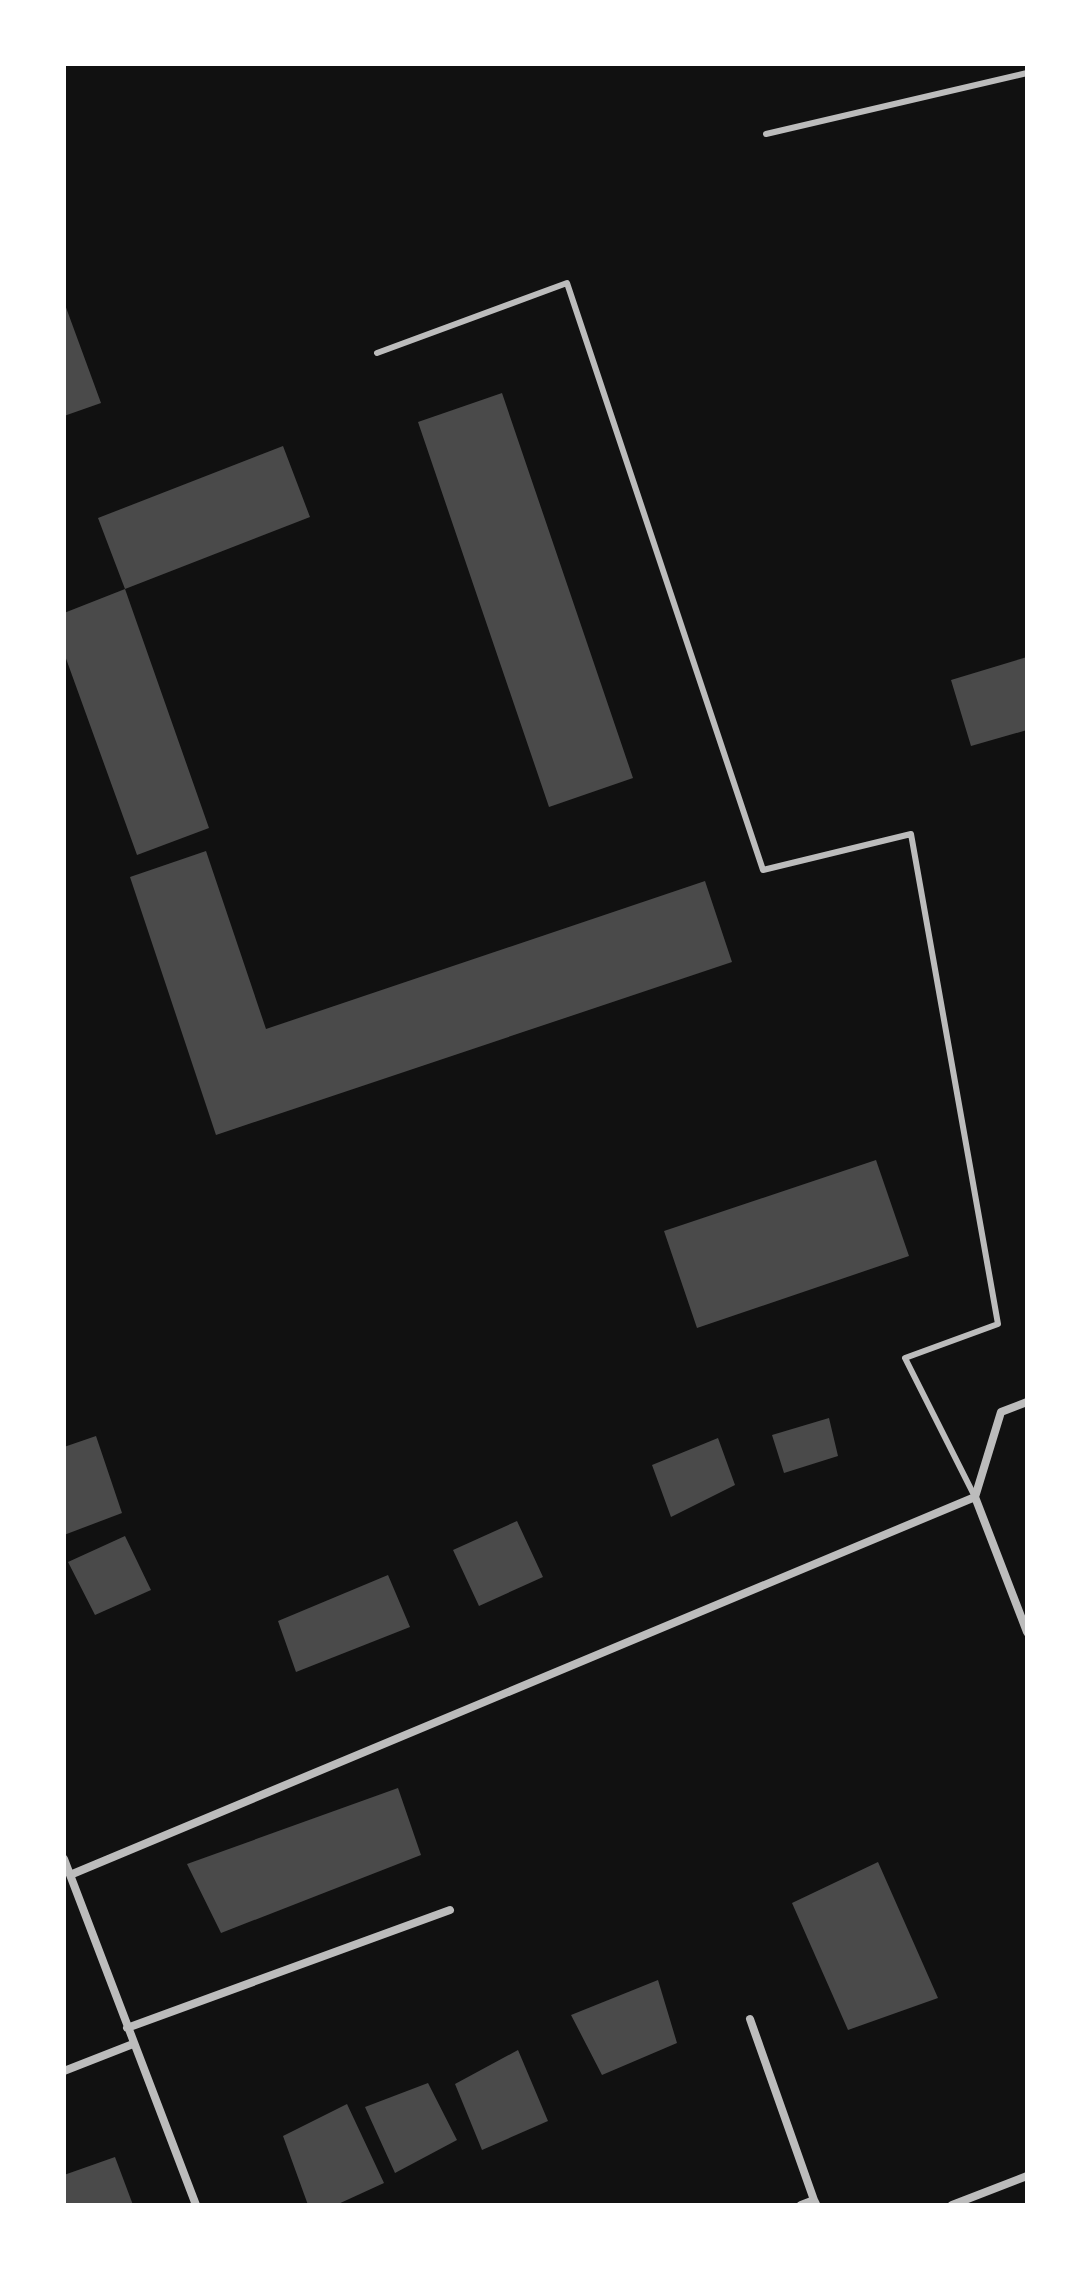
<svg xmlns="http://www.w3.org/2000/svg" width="1091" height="2269" font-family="'Source Sans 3',sans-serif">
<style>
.building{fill:#4a4a4a}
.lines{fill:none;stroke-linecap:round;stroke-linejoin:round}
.service{stroke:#bcbcbc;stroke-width:6}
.minor{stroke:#bcbcbc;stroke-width:8}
</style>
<rect width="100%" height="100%" fill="#111"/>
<path class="building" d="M 64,302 L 101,403 L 64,416 Z
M 502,393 L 633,778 L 549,807 L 418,422 Z
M 283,446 L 310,517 L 125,589 L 98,518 Z
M 125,589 L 209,828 L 137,855 L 64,653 L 64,613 Z
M 1027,657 L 1027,730 L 971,746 L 951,680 Z
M 206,851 L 266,1029 L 705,881 L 732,962 L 216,1135 L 130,877 Z
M 876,1160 L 909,1256 L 697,1328 L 664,1231 Z
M 829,1418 L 838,1456 L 784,1473 L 772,1435 Z
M 96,1436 L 122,1513 L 64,1535 L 64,1447 Z
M 718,1438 L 735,1485 L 671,1517 L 652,1465 Z
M 517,1521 L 543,1577 L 479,1606 L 453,1550 Z
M 125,1536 L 151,1590 L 95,1615 L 68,1562 Z
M 388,1575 L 410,1627 L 296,1672 L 278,1621 Z
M 398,1788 L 421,1855 L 221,1933 L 187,1864 Z
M 878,1862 L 938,1998 L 848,2030 L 792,1903 Z
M 658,1980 L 677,2043 L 602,2075 L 571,2015 Z
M 518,2050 L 548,2121 L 482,2150 L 455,2084 Z
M 428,2083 L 457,2140 L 395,2173 L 365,2107 Z
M 347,2104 L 384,2183 L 336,2205 L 308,2205 L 283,2136 Z
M 115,2157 L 133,2205 L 64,2205 L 64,2175 Z"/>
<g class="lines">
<path class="service" d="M 766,134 L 1027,73
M 377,353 L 567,283 L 763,870 L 911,834 L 998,1324 L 905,1358 L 975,1497"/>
<path class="minor" d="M 975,1497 L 1027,1632
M 64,1859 L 196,2205
M 70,1875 L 975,1497 L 1001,1412 L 1027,1402
M 750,2019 L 814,2200
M 127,2028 L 450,1910
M 64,2071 L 133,2044
M 801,2205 L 814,2200 L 816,2204
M 952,2205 L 1027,2176"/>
</g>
<rect width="1091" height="2269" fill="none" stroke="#ffffff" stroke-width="132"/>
</svg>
